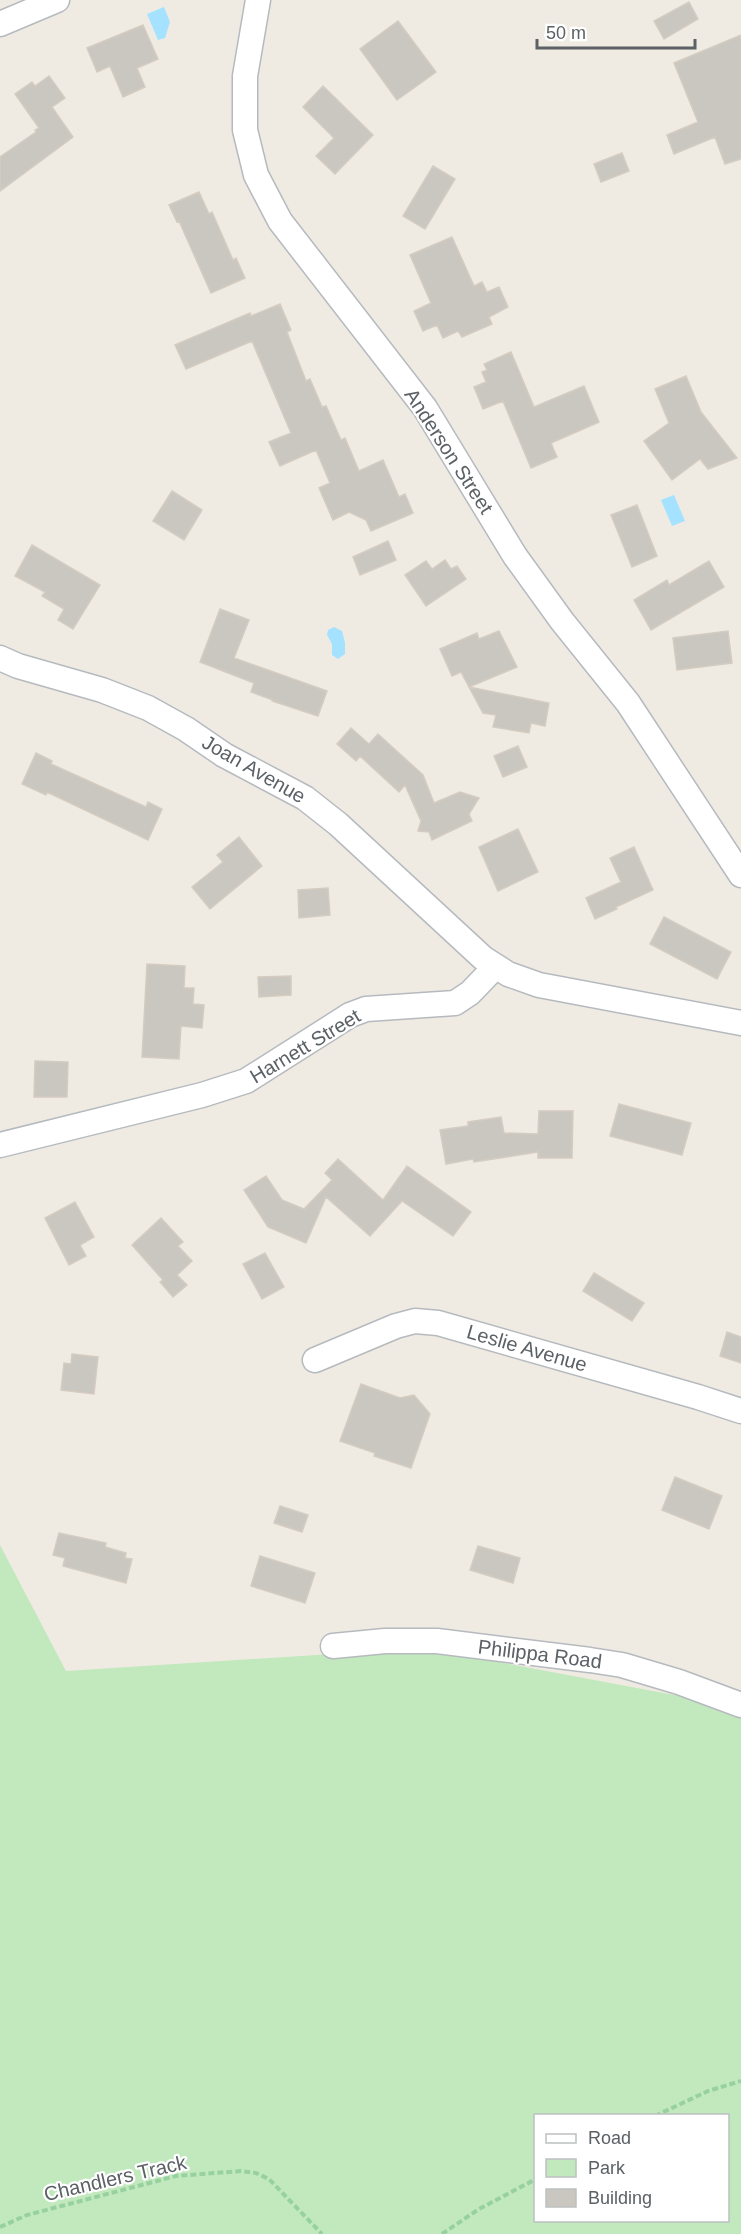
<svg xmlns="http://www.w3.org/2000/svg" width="741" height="2234" font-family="Helvetica,sans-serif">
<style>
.green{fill:#c2e9bd;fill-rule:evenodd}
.water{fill:#a4e2ff}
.building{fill:#cac6c0;stroke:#d5ccc1;stroke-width:1.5}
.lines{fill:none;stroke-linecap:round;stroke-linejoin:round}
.minor-casing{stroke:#b6babf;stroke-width:27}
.path{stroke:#98d1a1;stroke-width:4;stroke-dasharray:6 3;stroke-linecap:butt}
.minor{stroke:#fff;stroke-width:24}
.labels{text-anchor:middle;stroke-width:4.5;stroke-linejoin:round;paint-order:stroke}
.street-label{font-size:20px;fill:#5b6165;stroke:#fff}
</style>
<rect width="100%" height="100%" fill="#efebe3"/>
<path class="green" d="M 0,1545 L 66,1671 L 425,1648 L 722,1704 L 741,1713 L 741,2234 L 0,2234 ZM 536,2116 L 728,2116 L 728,2220 L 536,2220 Z"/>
<path class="water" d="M 164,7 L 170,22 L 165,38 L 158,40 L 147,14 Z
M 674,495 L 685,521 L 672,526 L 661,500 Z
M 334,627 L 342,631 L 345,643 L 345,654 L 338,659 L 332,655 L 332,644 L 327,635 L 328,630 Z"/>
<path class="building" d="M 689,2 L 698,19 L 664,39 L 654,21 Z
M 398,21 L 436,72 L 397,100 L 360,49 Z
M 143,25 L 158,59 L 137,68 L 145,87 L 123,97 L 110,66 L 97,72 L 87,48 Z
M 741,35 L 741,159 L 725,164 L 715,137 L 674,154 L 667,135 L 698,122 L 674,63 Z
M 49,76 L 65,98 L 52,107 L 73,137 L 0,191 L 0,157 L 36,132 L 35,130 L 39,128 L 15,94 L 32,82 L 35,86 Z
M 323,86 L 373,135 L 335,174 L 316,156 L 334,138 L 303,107 Z
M 622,153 L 629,171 L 601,182 L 594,164 Z
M 433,166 L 455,179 L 425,229 L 403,216 Z
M 199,192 L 209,214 L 212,212 L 233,260 L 236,258 L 245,278 L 211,293 L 179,221 L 177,222 L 169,205 Z
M 452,237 L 474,286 L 482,282 L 487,292 L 499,287 L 508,307 L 489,317 L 492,324 L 462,337 L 458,331 L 443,338 L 437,325 L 423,331 L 414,311 L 431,303 L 410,255 Z
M 280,304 L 291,330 L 287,332 L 306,381 L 310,379 L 322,407 L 326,406 L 341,440 L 345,438 L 359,471 L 383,460 L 399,497 L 405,494 L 413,513 L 371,531 L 366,520 L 349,512 L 333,520 L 319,488 L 330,483 L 316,450 L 280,466 L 269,442 L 291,433 L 252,341 L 186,369 L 175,345 L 250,313 L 251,316 Z
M 511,352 L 534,407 L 584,386 L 599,422 L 551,443 L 557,457 L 531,468 L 503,401 L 483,409 L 474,387 L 486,382 L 482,372 L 487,370 L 484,364 Z
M 686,376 L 701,412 L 737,458 L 708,469 L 700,459 L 672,480 L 644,441 L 669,423 L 655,389 Z
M 172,491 L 202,510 L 184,540 L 153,521 Z
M 637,505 L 657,556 L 632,567 L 611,515 Z
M 388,541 L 396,560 L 360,575 L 353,557 Z
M 32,545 L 100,585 L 73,629 L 58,620 L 64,609 L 42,596 L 45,592 L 15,576 Z
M 445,560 L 451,569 L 457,566 L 466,579 L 426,606 L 405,575 L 426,561 L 432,569 Z
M 709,561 L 724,587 L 651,630 L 634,600 L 667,580 L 669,585 Z
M 220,609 L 249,620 L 234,658 L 327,691 L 318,716 L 272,701 L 273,700 L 251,692 L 254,683 L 200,662 Z
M 499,631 L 517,667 L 469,687 L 461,672 L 452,676 L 440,649 L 477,633 L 479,639 Z
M 728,631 L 732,663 L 677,670 L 673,638 Z
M 469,687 L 549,703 L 545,726 L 531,723 L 529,733 L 493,727 L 496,715 L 483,713 Z
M 351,728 L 369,744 L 378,734 L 423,775 L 434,803 L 460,792 L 479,798 L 469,814 L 472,821 L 432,840 L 429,832 L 418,831 L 421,821 L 405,785 L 399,792 L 360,756 L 356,761 L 337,744 Z
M 518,746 L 527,767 L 503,777 L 494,756 Z
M 36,753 L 52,761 L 51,764 L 146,807 L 148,802 L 162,809 L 148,840 L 47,792 L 46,795 L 22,784 Z
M 518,829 L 538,872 L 498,891 L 479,847 Z
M 239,837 L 262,866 L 210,909 L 192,887 L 223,862 L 217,855 Z
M 634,847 L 653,890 L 616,907 L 617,909 L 595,919 L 586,898 L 621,882 L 610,858 Z
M 328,888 L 330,915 L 299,918 L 298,890 Z
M 664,917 L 731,952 L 717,979 L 650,944 Z
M 147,964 L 185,966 L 184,988 L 194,988 L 193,1004 L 204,1005 L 202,1028 L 181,1026 L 179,1059 L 142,1057 Z
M 291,976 L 291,995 L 259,997 L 258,977 Z
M 35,1061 L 68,1062 L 67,1097 L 34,1097 Z
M 619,1104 L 691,1123 L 682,1155 L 610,1136 Z
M 539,1111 L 573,1111 L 572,1158 L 538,1158 L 538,1152 L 474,1162 L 473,1159 L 446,1164 L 440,1130 L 468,1126 L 468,1122 L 501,1117 L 504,1133 L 538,1134 Z
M 338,1159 L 383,1200 L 407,1166 L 471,1212 L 453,1236 L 402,1201 L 370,1236 L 326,1197 L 306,1243 L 268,1227 L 244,1190 L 266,1176 L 282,1200 L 304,1209 L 332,1180 L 325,1173 Z
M 75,1202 L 94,1237 L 80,1245 L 86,1256 L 69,1265 L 45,1218 Z
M 161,1218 L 183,1242 L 178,1246 L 192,1261 L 177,1275 L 187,1285 L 173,1297 L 160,1282 L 163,1280 L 132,1245 Z
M 265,1253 L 284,1287 L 262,1299 L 243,1264 Z
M 594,1273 L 644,1303 L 632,1321 L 583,1291 Z
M 727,1332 L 741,1337 L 741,1363 L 720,1356 Z
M 72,1354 L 98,1357 L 94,1394 L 61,1390 L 64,1363 L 71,1364 Z
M 361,1384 L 400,1398 L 414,1395 L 430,1414 L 411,1468 L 374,1456 L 375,1453 L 340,1441 Z
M 675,1477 L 722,1496 L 709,1529 L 662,1510 Z
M 280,1506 L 308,1515 L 302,1532 L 274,1523 Z
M 59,1533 L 106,1543 L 105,1547 L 126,1553 L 125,1558 L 132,1559 L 126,1583 L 63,1566 L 65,1558 L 53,1555 Z
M 478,1546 L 520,1558 L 513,1583 L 470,1570 Z
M 260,1556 L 315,1573 L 305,1603 L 251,1586 Z"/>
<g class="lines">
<defs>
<path id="minor" d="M 258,0 L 245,76 L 245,130 L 256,175 L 280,221 L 425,408 L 515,556 L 562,621 L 628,703 L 741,875
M 0,24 L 57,0
M 0,658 L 18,666 L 102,690 L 148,708 L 186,729 L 224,755 L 305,798 L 338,824 L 483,958 L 508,974 L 539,985 L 741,1023
M 0,1145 L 202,1095 L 246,1081 L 350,1015 L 366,1009 L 455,1003 L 470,993 L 495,967
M 315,1360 L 396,1326 L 415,1321 L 438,1323 L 698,1397 L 741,1411
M 333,1646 L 385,1641 L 437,1641 L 590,1660 L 622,1665 L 679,1682 L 741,1705"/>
</defs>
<use href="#minor" class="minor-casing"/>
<path class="path" d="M 655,2116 L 708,2091 L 741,2081
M 0,2227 L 27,2215 L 176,2176 L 241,2171 L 256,2173 L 269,2179 L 322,2234
M 442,2234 L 479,2209 L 536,2179"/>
<use href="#minor" class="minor"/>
</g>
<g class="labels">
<g class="street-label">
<text transform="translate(449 451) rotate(57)" y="7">Anderson Street</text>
<text transform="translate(254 769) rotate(30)" y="7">Joan Avenue</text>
<text transform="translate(305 1046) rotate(-31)" y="7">Harnett Street</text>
<text transform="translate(527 1348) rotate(16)" y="7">Leslie Avenue</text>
<text transform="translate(540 1654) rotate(7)" y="7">Philippa Road</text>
<text transform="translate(115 2178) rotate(-13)" y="7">Chandlers Track</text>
</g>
</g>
<rect x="534" y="2114" width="195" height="108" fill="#ffffff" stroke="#bdc0c1" stroke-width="1.5"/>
<rect x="546" y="2134" width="30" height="9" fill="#ffffff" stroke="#bdc0c1" stroke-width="1.5"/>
<text x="588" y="2144" font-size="18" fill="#5b6165">Road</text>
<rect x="546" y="2159" width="30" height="18" fill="#c2e9bd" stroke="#bdc0c1" stroke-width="1.5"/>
<text x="588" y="2174" font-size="18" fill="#5b6165">Park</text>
<rect x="546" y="2189" width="30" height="18" fill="#cac6c0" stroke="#bdc0c1" stroke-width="1.5"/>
<text x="588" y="2204" font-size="18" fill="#5b6165">Building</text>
<path d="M537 39v9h158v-9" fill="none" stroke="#5b6165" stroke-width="3"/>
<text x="546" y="39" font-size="18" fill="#5b6165" stroke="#ffffff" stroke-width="4.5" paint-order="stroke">50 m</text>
</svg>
